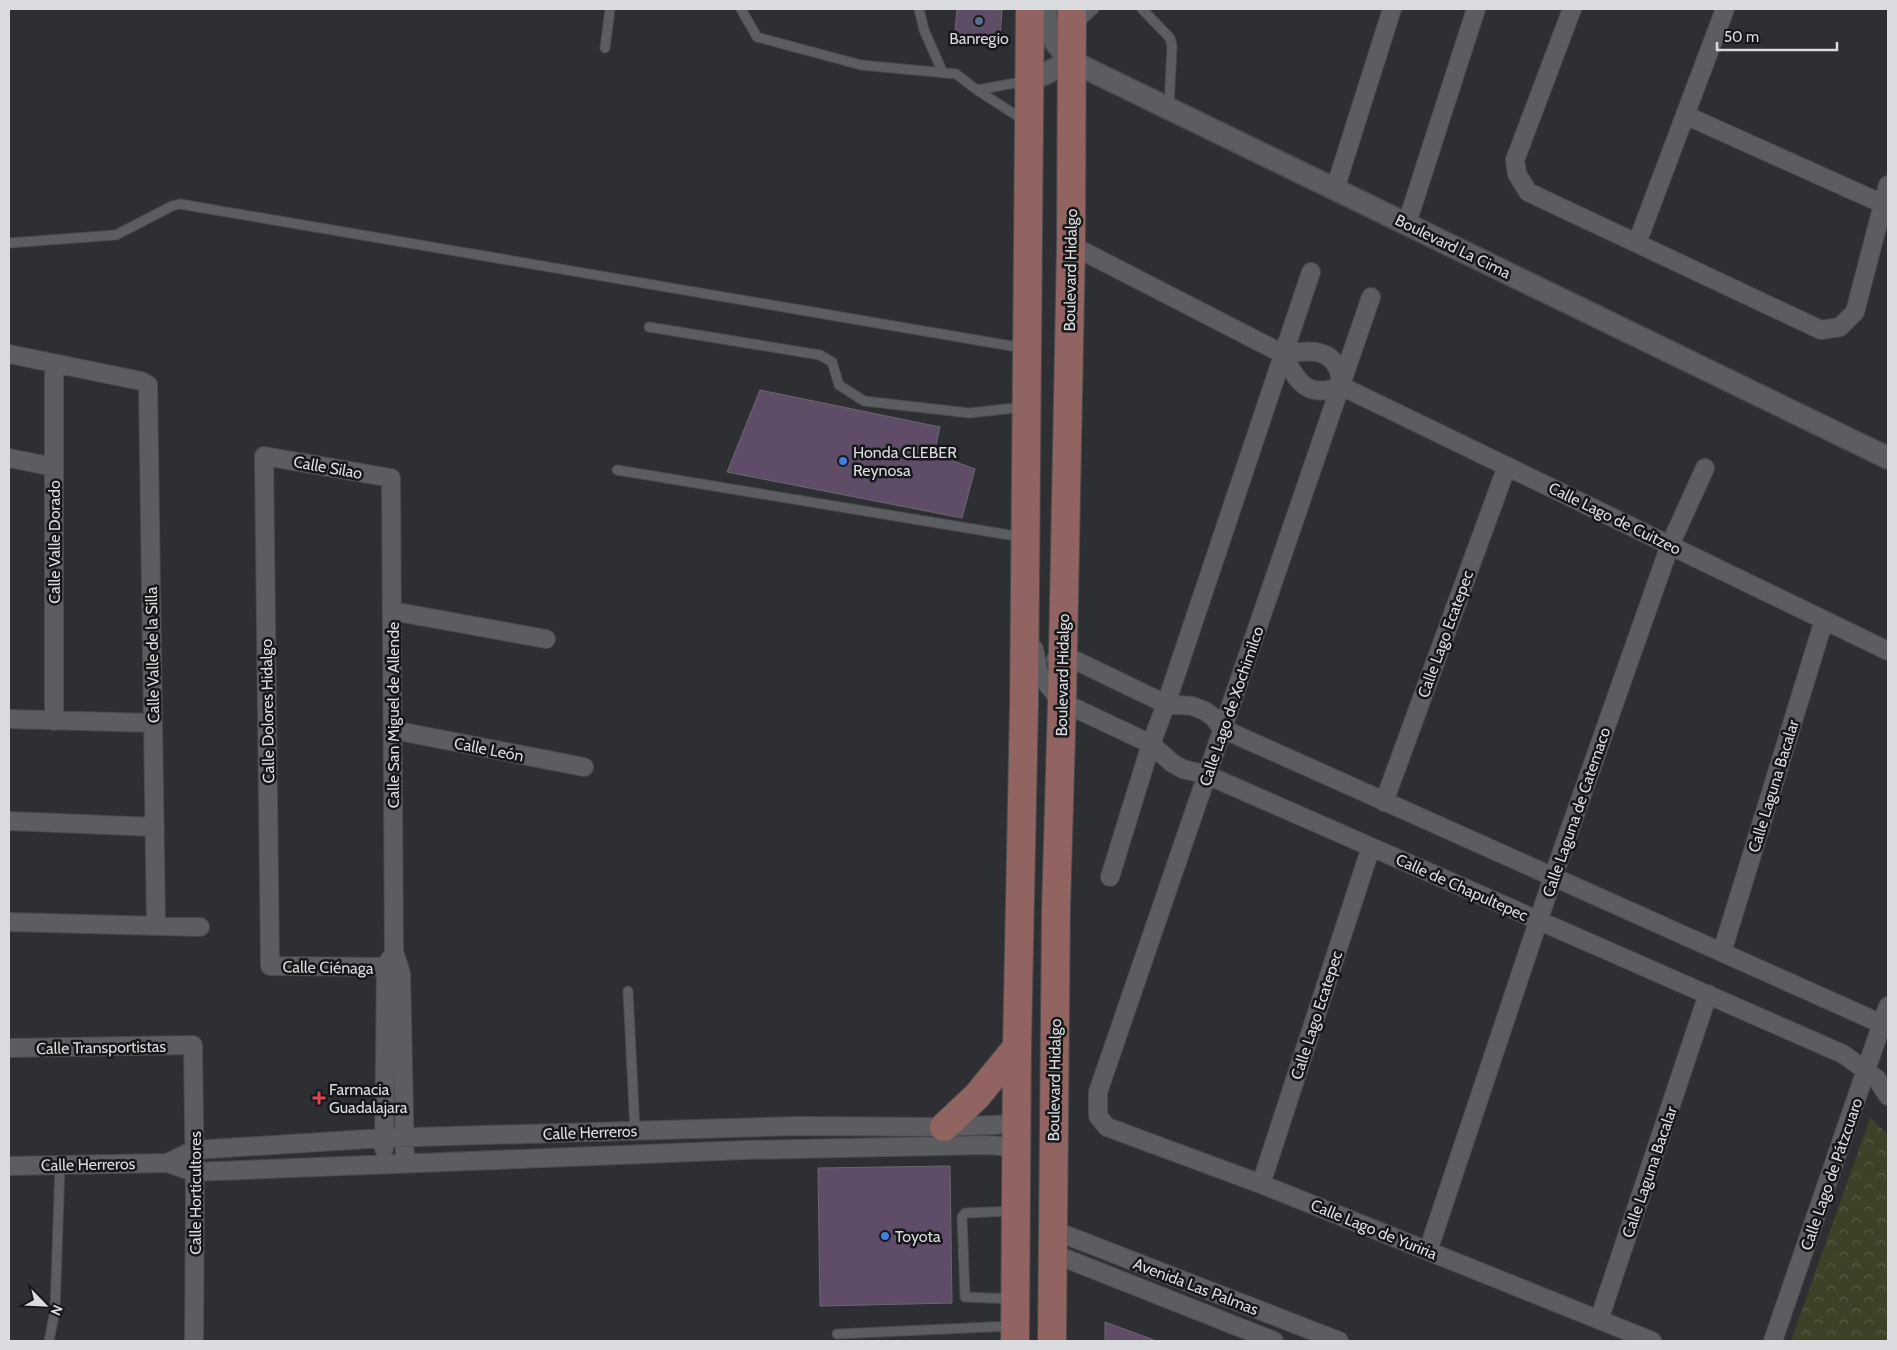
<svg xmlns="http://www.w3.org/2000/svg" width="1897" height="1350" font-family="Cabin,sans-serif">
<style>
.park{fill:url(#park-crowns)}
.building{fill:#5f4d68;stroke:#6b686d}
.lines{fill:none;stroke-linecap:round;stroke-linejoin:round}
.service-casing{stroke:#484a4d;stroke-width:11}
.minor-casing{stroke:#484a4d;stroke-width:20}
.tertiary-casing{stroke:#484a4d;stroke-width:24}
.primary-casing{stroke:#484a4d;stroke-width:30}
.service{stroke:#5b5d61;stroke-width:9}
.minor{stroke:#5b5d61;stroke-width:18}
.tertiary{stroke:#5b5d61;stroke-width:21}
.primary{stroke:#916461;stroke-width:28}
.service-dot{fill:#5c6f8a;stroke:#161719;stroke-width:2}
.shop-dot{fill:#3f7fe0;stroke:#161719;stroke-width:2}
.health-dot{fill:#e0444e;stroke:#161719;stroke-width:2}
.labels{text-anchor:middle;stroke-width:5;stroke-linejoin:round;paint-order:stroke}
.poi-label{font-size:16px;fill:#dbdcdf;stroke:#161719;text-anchor:start}
.street-label{font-size:16px;fill:#dbdcdf;stroke:#161719}
</style>
<defs>
<pattern id="park-crowns" width="20" height="18" patternUnits="userSpaceOnUse" patternTransform="scale(1.25)"><rect width="20" height="18" fill="#3d4128"/><path d="M2 6a3 3 0 1 1 6 0M12 15a3 3 0 1 1 6 0" fill="none" stroke="#585c47"/></pattern>
</defs>
<rect width="100%" height="100%" fill="#2d2f33"/>
<path class="park" d="M 1870,1118 L 1888,1135 L 1888,1341 L 1791,1341 Z"/>
<path class="building" d="M 957,9 L 1002,10 L 1000,37 L 995,36 L 993,42 L 965,38 L 966,34 L 955,33 Z
M 760,390 L 940,427 L 934,454 L 975,469 L 962,518 L 727,472 Z
M 950,1166 L 952,1303 L 820,1306 L 818,1168 Z
M 1105,1322 L 1154,1340 L 1154,1341 L 1105,1341 Z"/>
<g class="lines">
<defs>
<path id="service" d="M 741,9 L 757,37 L 861,65 L 956,74 L 977,90 L 1025,121
M 919,9 L 924,30 L 943,73
M 1142,9 L 1170,38 L 1172,46 L 1169,107
M 1078,24 L 1094,9
M 605,48 L 610,9
M 977,90 L 1026,81
M 9,243 L 116,235 L 172,206 L 180,204 L 1023,348
M 649,327 L 820,355 L 832,362 L 839,385 L 864,401 L 969,413 L 1024,407
M 617,470 L 1022,537
M 628,991 L 635,1131
M 1013,1211 L 965,1213 L 962,1217 L 965,1297 L 1013,1299
M 837,1334 L 1012,1326
M 49,1341 L 55,1311 L 60,1165"/>
<path id="minor" d="M 1572,9 L 1515,160 L 1517,174 L 1528,192 L 1821,330 L 1840,327 L 1855,312 L 1888,185
M 1685,115 L 1883,204
M 1335,189 L 1392,9
M 1407,223 L 1476,9
M 1637,243 L 1725,9
M 1071,245 L 1283,354 C 1302,351 1329,346 1338,369 C 1340,374 1340,380 1341,386
M 1371,297 L 1098,1092 L 1098,1116 L 1107,1127 L 1261,1184 L 1652,1341
M 9,354 L 141,381 L 148,385 L 156,926
M 1283,354 C 1297,381 1307,400 1341,386
M 1341,386 L 1888,651
M 9,458 L 54,467
M 392,611 L 546,639
M 1034,649 L 1039,674 L 1062,702 L 1151,744 L 1172,763 L 1183,769 L 1207,775 L 1843,1054 L 1877,1079 L 1888,1096
M 1056,659 L 1062,654 L 1166,704 L 1192,706 L 1205,711 L 1213,717 L 1223,729 L 1882,1024 L 1888,1024
M 9,719 L 153,723
M 54,721 L 54,363
M 393,730 L 584,767
M 1384,802 L 1507,466
M 9,821 L 155,827
M 1110,877 L 1151,744 L 1166,704 L 1311,272
M 9,922 L 200,927
M 1722,952 L 1824,620
M 401,973 L 386,967 L 270,966 L 264,456 L 391,478 L 394,952 L 401,973 L 405,1162
M 9,1048 L 193,1045 L 195,1198 L 194,1341
M 384,1149 L 386,967 L 390,959
M 167,1163 L 194,1150 L 384,1138 L 796,1126 L 944,1127 L 1016,1124
M 9,1166 L 167,1163 L 194,1172 L 745,1150 L 985,1145 L 1016,1147
M 1261,1184 L 1371,847
M 1053,1230 L 1339,1341
M 1428,1251 L 1553,877 L 1670,545 L 1705,468
M 1052,1253 L 1274,1341
M 1599,1320 L 1708,994
M 1773,1341 L 1888,1006"/>
<path id="tertiary" d="M 1046,9 C 1046,34 1055,43 1071,61 L 1888,458
M 1030,81 L 1071,61"/>
<path id="primary" d="M 944,1127 L 977,1096 L 1017,1047
M 1015,1341 L 1017,1047 L 1024,704 L 1030,9
M 1052,1341 L 1056,908 L 1062,702 L 1071,245 L 1072,9"/>
</defs>
<use href="#service" class="service-casing"/>
<use href="#minor" class="minor-casing"/>
<use href="#tertiary" class="tertiary-casing"/>
<use href="#primary" class="primary-casing"/>
<use href="#service" class="service"/>
<use href="#minor" class="minor"/>
<use href="#tertiary" class="tertiary"/>
<use href="#primary" class="primary"/>
</g>
<circle class="service-dot" cx="979" cy="21" r="5"/>
<g class="shop-dot">
<circle cx="843" cy="461" r="5"/>
<circle cx="885" cy="1236" r="5"/>
</g>
<path class="health-dot" d="M316.5 1090.5h5v5h5v5h-5v5h-5v-5h-5v-5h5z"/>
<g class="labels">
<g class="poi-label">
<text x="979" y="44" text-anchor="middle">Banregio</text>
<text x="853" y="458">Honda CLEBER<tspan x="853" dy="18">Reynosa</tspan></text>
<text x="329" y="1095">Farmacia<tspan x="329" dy="18">Guadalajara</tspan></text>
<text x="895" y="1242">Toyota</text>
</g>
<g class="street-label">
<text transform="translate(1453 246) rotate(26)" y="6">Boulevard La Cima</text>
<text transform="translate(1070 270) rotate(-89)" y="6">Boulevard Hidalgo</text>
<text transform="translate(328 467) rotate(10)" y="6">Calle Silao</text>
<text transform="translate(1615 518) rotate(26)" y="6">Calle Lago de Cuitzeo</text>
<text transform="translate(54 542) rotate(-90)" y="6">Calle Valle Dorado</text>
<text transform="translate(1445 634) rotate(-70)" y="6">Calle Lago Ecatepec</text>
<text transform="translate(152 655) rotate(-91)" y="6">Calle Valle de la Silla</text>
<text transform="translate(1062 675) rotate(-89)" y="6">Boulevard Hidalgo</text>
<text transform="translate(1231 706) rotate(-71)" y="6">Calle Lago de Xochimilco</text>
<text transform="translate(267 711) rotate(-91)" y="6">Calle Dolores Hidalgo</text>
<text transform="translate(393 715) rotate(-90)" y="6">Calle San Miguel de Allende</text>
<text transform="translate(489 749) rotate(11)" y="6">Calle León</text>
<text transform="translate(1773 786) rotate(-73)" y="6">Calle Laguna Bacalar</text>
<text transform="translate(1576 812) rotate(-71)" y="6">Calle Laguna de Catemaco</text>
<text transform="translate(1462 887) rotate(24)" y="6">Calle de Chapultepec</text>
<text transform="translate(328 967) rotate(1)" y="6">Calle Ciénaga</text>
<text transform="translate(1316 1015) rotate(-72)" y="6">Calle Lago Ecatepec</text>
<text transform="translate(101 1047) rotate(-1)" y="6">Calle Transportistas</text>
<text transform="translate(1054 1080) rotate(-89)" y="6">Boulevard Hidalgo</text>
<text transform="translate(590 1132) rotate(-2)" y="6">Calle Herreros</text>
<text transform="translate(88 1164) rotate(-1)" y="6">Calle Herreros</text>
<text transform="translate(1649 1172) rotate(-71)" y="6">Calle Laguna Bacalar</text>
<text transform="translate(1831 1174) rotate(-71)" y="6">Calle Lago de Pátzcuaro</text>
<text transform="translate(195 1193) rotate(-90)" y="6">Calle Horticultores</text>
<text transform="translate(1374 1229) rotate(22)" y="6">Calle Lago de Yuriria</text>
<text transform="translate(1196 1286) rotate(21)" y="6">Avenida Las Palmas</text>
</g>
</g>
<rect width="1897" height="1350" fill="none" stroke="#dbdcdf" stroke-width="20"/>
<g transform="translate(45 1305) rotate(114)" stroke="#161719" stroke-width="4" paint-order="stroke">
<path d="M0-4L9 19L0 12L-9 19Z" fill="#dbdcdf"/>
<text y="-8" font-size="14" font-weight="bold" text-anchor="middle" fill="#dbdcdf">N</text>
</g>
<path d="M1717 42v8h120v-8" fill="none" stroke="#dbdcdf" stroke-width="2.5"/>
<text x="1724" y="42" font-size="15" fill="#dbdcdf" stroke="#161719" stroke-width="4" paint-order="stroke">50 m</text>
</svg>
